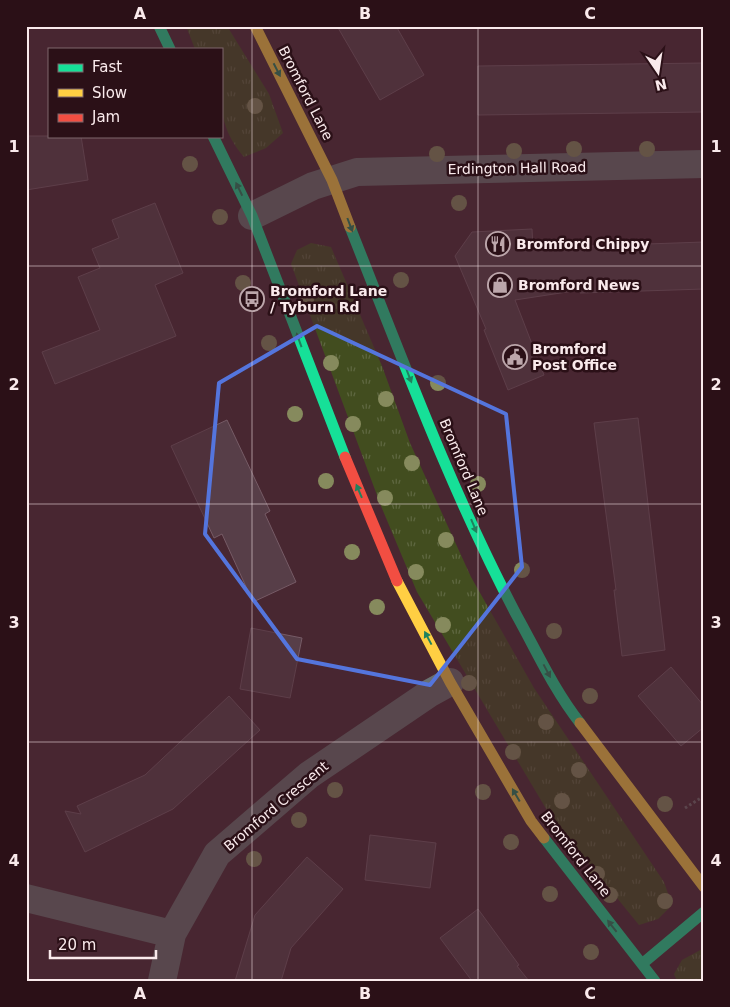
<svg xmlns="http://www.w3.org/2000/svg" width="730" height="1007" font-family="'DejaVu Sans',sans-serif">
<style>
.grass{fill:url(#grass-tufts)}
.building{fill:#573e48;stroke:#765b66}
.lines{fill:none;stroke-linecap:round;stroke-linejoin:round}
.path{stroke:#726b6e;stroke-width:3;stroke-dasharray:2.5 2.5;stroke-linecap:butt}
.street{stroke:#6a7070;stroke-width:28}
.fast{stroke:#16e098;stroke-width:11}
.slow{stroke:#ffcf43;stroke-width:11}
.jam{stroke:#f24e42;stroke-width:11}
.tree{fill:#868a5d}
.oneway{fill:#1f825e}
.marked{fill:none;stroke:#5475dd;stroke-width:4;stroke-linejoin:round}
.grid{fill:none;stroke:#faeaec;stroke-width:1;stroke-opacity:0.55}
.labels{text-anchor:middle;stroke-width:5;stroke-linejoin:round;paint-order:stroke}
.street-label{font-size:14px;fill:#faeaec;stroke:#2b1017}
.poi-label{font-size:14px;font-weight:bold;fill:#faeaec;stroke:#2b1017;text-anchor:start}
.neatline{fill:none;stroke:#faeaec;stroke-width:2}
.grid-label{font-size:16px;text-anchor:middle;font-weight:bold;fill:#faeaec}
</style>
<defs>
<pattern id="grass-tufts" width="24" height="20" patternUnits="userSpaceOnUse" patternTransform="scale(1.25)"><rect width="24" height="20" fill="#424d1f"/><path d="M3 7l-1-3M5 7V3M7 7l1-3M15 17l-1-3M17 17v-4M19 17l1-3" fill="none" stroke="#5e6740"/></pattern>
</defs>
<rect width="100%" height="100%" fill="#482731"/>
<path class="grass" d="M 186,26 L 227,26 L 269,94 L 283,133 L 266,148 L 244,157 C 214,122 221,92 221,49 L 195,49 Z
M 311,243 L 331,247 L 382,366 L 410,443 L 471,577 L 534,688 L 664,882 L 672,905 L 658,919 L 639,925 L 551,817 L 417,592 L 381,506 L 291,264 L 297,250 Z
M 704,948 L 704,981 L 677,981 L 674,974 L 682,960 Z"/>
<path class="building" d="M 337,26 L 396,26 L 424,75 L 380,100 Z
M 704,63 L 704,112 L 478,115 L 478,66 Z
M 26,136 L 81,136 L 88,180 L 26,190 Z
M 155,203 L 183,273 L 155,285 L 176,336 L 55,384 L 42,352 L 100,330 L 78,277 L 100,268 L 92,249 L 119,238 L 112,220 Z
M 532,229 L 533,248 L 704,242 L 704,289 L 580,293 L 580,290 L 515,300 L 544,375 L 508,390 L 484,330 L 486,329 L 455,256 L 472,232 Z
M 638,418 L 665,650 L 622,656 L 614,590 L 616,590 L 594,423 Z
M 227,420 L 270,511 L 265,514 L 296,582 L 253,602 L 222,534 L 214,538 L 171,446 Z
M 251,628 L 302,638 L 290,698 L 240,689 Z
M 671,667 L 704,706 L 704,727 L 681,746 L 638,696 Z
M 229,696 L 260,730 L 173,809 L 85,852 L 65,811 L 81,814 L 77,806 L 145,775 Z
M 370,835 L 436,843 L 430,888 L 365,880 Z
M 307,857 L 343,889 L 291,948 L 281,981 L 235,981 L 255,915 Z
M 478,909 L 519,965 L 517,966 L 529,981 L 472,981 L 440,938 Z"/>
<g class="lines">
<path class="path" d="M 685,808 L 704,796"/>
<path class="street" d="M 252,216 L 313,186 L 357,172 L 704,164
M 26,898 L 172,934
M 162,981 L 172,934 L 217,854 L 309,775 L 430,693 L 450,682"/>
<path class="fast" d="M 159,26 L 170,49
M 213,136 L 252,216 L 345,457
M 350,227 C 402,358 451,491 517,616 C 537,652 554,690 580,723
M 544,838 L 655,981
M 642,964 L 704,912"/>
<path class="slow" d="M 255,26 L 332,180 L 350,227
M 397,581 L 450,682 L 531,821 L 544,838
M 580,723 L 704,887"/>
<path class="jam" d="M 345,457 L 397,581"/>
</g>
<g class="tree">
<circle cx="255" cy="106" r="8"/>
<circle cx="574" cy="149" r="8"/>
<circle cx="647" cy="149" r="8"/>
<circle cx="514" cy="151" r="8"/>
<circle cx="437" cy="154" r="8"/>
<circle cx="190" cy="164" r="8"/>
<circle cx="459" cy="203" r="8"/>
<circle cx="220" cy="217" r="8"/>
<circle cx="401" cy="280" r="8"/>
<circle cx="243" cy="283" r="8"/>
<circle cx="306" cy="300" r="8"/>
<circle cx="269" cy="343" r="8"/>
<circle cx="331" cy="363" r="8"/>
<circle cx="438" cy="383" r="8"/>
<circle cx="386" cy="399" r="8"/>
<circle cx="295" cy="414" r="8"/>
<circle cx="353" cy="424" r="8"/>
<circle cx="412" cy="463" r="8"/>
<circle cx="326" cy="481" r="8"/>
<circle cx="478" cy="484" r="8"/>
<circle cx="385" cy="498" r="8"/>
<circle cx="446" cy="540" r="8"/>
<circle cx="352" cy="552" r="8"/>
<circle cx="522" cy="570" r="8"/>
<circle cx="416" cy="572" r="8"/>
<circle cx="377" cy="607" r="8"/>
<circle cx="443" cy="625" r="8"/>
<circle cx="554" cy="631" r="8"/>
<circle cx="469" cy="683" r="8"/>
<circle cx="590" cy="696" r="8"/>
<circle cx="546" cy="722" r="8"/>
<circle cx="513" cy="752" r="8"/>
<circle cx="579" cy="770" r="8"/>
<circle cx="335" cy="790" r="8"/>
<circle cx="483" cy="792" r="8"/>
<circle cx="562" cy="801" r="8"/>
<circle cx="665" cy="804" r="8"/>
<circle cx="299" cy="820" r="8"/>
<circle cx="511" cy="842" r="8"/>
<circle cx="254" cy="859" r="8"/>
<circle cx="597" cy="874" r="8"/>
<circle cx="550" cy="894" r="8"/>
<circle cx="610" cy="895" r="8"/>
<circle cx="665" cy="901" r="8"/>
<circle cx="591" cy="952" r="8"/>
</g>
<defs><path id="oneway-solid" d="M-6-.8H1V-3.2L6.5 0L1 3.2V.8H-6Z" transform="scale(1.25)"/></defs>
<g class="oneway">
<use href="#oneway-solid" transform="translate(277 70) rotate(63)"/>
<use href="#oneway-solid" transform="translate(239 189) rotate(-116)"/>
<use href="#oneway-solid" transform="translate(350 225) rotate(69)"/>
<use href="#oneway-solid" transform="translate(299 340) rotate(-110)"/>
<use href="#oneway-solid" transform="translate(409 376) rotate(69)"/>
<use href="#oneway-solid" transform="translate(359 491) rotate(-113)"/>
<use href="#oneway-solid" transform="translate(474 526) rotate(67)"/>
<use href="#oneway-solid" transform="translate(428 638) rotate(-118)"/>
<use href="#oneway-solid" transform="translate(547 671) rotate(62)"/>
<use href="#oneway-solid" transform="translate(516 795) rotate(-120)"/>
<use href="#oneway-solid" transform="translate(612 926) rotate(-128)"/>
</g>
<path d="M0 0H730V1007H0ZM 317,326 L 506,414 L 522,567 L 430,685 L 297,659 L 205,534 L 219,383 Z" fill="#482731" fill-opacity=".55" fill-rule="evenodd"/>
<path class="marked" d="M 317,326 L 506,414 L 522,567 L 430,685 L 297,659 L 205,534 L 219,383 Z"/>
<path class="grid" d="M 252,26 L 252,981M 478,26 L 478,981M 26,266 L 704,266M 26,504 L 704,504M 26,742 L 704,742"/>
<defs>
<symbol id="restaurant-ring" viewBox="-11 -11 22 22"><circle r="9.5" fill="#2b1017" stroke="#bca6ab" stroke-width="1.5"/><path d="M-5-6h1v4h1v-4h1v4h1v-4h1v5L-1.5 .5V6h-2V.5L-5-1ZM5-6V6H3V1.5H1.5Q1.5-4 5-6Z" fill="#bca6ab"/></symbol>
<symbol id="shop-ring" viewBox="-11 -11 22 22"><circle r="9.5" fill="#2b1017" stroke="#bca6ab" stroke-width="1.5"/><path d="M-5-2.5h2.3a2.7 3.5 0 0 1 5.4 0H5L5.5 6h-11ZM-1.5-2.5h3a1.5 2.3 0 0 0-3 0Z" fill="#bca6ab"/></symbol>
<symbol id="bus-ring" viewBox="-11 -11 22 22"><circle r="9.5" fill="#2b1017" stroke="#bca6ab" stroke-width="1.5"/><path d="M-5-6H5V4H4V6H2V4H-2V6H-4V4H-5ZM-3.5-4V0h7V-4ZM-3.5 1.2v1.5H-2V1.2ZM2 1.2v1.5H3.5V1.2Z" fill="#bca6ab"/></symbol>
<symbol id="civic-ring" viewBox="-11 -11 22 22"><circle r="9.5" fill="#2b1017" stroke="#bca6ab" stroke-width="1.5"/><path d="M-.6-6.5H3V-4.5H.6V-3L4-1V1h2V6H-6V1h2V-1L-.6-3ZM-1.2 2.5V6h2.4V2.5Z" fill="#bca6ab"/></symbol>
</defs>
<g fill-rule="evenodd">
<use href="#restaurant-ring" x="484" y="230" width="28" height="28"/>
<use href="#shop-ring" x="486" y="271" width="28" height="28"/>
<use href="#bus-ring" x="238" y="285" width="28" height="28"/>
<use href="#civic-ring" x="501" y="343" width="28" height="28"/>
</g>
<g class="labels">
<g class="street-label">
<text transform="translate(306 93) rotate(63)" y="5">Bromford Lane</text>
<text transform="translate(517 168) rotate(-1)" y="5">Erdington Hall Road</text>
<text transform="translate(464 467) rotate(67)" y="5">Bromford Lane</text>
<text transform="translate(276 806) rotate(-40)" y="5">Bromford Crescent</text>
<text transform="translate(576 854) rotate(52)" y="5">Bromford Lane</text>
</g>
<g class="poi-label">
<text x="516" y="249">Bromford Chippy</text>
<text x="518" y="290">Bromford News</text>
<text x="270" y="296">Bromford Lane<tspan x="270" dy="16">/ Tyburn Rd</tspan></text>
<text x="532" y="354">Bromford<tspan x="532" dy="16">Post Office</tspan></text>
</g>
</g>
<rect width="730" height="1007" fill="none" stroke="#2b1017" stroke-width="55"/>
<rect x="48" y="48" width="175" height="90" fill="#2b1017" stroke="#7e676c"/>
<rect x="58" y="64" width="25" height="8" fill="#16e098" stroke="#7e676c"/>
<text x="92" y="72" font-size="15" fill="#faeaec">Fast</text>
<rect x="58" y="89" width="25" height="8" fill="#ffcf43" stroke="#7e676c"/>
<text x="92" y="98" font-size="15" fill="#faeaec">Slow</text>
<rect x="58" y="114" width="25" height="8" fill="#f24e42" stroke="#7e676c"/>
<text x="92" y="122" font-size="15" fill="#faeaec">Jam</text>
<g transform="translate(658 72) rotate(167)" stroke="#2b1017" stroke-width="4" paint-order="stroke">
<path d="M0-4L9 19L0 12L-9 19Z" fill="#faeaec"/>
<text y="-8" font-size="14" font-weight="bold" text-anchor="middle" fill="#faeaec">N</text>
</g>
<path d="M50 950v8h106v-8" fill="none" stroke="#faeaec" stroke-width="2.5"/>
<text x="58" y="950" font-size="15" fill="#faeaec" stroke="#2b1017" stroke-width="4" paint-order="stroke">20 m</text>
<rect x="28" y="28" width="674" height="952" class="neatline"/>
<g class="grid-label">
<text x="140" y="19">A</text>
<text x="365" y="19">B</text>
<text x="590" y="19">C</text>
<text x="14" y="152">1</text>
<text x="716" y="152">1</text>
<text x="14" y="390">2</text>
<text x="716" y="390">2</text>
<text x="14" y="628">3</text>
<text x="716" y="628">3</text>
<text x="14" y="866">4</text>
<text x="716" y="866">4</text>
<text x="140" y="999">A</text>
<text x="365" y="999">B</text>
<text x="590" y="999">C</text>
</g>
</svg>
